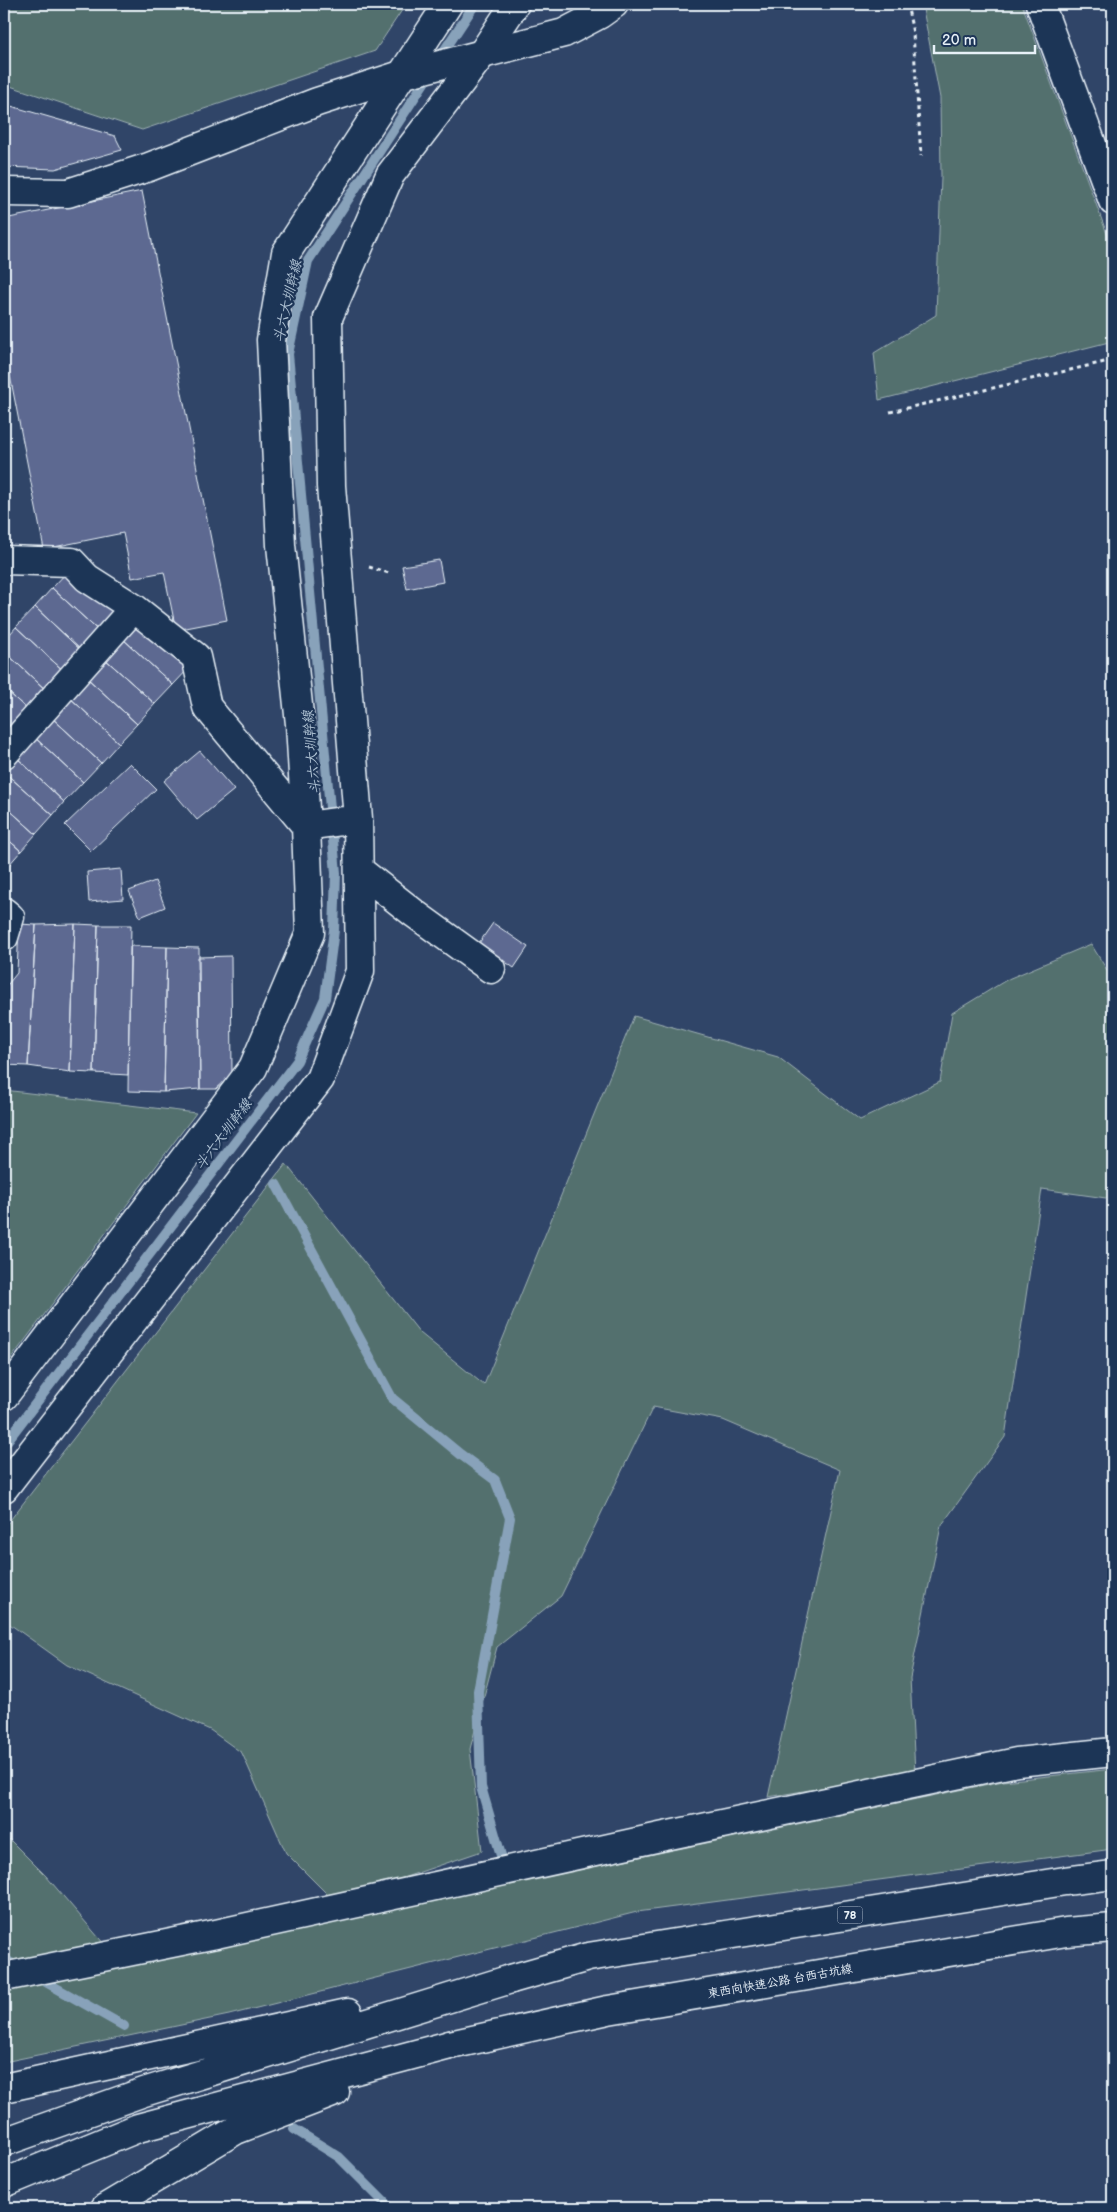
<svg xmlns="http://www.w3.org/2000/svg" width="1117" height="2212" font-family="'Balsamiq Sans','LXGW WenKai TC',sans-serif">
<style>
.green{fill:#53706e;stroke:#9eb0b3}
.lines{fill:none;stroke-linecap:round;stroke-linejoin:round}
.stream{stroke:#88a2ba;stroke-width:10}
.building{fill:#5d6991;stroke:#e8f1f8}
.minor-casing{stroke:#e8f1f8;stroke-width:31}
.tertiary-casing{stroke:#e8f1f8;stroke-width:31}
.trunk-casing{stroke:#e8f1f8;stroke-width:31}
.motorway-casing{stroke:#e8f1f8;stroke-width:31}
.path{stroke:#e8f1f8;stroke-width:3;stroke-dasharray:4 4;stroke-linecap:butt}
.minor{stroke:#1d3557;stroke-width:28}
.tertiary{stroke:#1d3557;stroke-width:28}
.trunk{stroke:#1d3557;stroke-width:28}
.motorway{stroke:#1d3557;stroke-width:28}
.labels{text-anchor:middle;stroke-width:4.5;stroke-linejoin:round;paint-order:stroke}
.shield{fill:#1d3557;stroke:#abb9c8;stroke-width:1}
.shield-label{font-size:11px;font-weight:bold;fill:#e8f1f8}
.street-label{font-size:12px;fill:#e8f1f8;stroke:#1d3557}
.water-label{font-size:14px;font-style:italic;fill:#b0c3d4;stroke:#1d3557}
</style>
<rect width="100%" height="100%" fill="#304568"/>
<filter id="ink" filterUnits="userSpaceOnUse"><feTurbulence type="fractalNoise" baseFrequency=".02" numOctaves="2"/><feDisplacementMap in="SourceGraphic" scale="10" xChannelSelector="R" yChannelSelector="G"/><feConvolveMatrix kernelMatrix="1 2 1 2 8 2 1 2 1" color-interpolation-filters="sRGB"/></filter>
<g filter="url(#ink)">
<path class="green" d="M 4,4 L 406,4 L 375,51 L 142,130 L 4,84 Z
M 922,4 L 1022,4 L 1113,250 L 1113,341 L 879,400 L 874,353 L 936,315 L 941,177 L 940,98 Z
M 1091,944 L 1113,980 L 1113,1199 L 1042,1189 L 1005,1437 L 941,1526 L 910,1678 L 915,1772 L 768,1797 L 840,1470 L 723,1420 L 653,1407 L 561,1596 L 497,1647 L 470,1749 L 482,1851 L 382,1885 L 329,1896 L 286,1853 L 242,1753 L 210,1730 L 67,1665 L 4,1620 L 4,1528 L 286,1164 L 420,1333 L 484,1385 L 634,1016 L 778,1057 L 860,1120 L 940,1082 L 952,1013 L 1008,979 Z
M 4,1090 L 196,1113 L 4,1368 Z
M 1113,1769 L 1113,1849 L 637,1912 L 229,2015 L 4,2062 L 4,1990 L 1003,1781 Z
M 4,1834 L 46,1876 L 105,1945 L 4,1963 Z"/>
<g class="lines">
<path class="stream" d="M 438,60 L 475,4
M 276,1184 L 392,1398 L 460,1454 L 495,1480 L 510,1518 L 478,1691 L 481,1787 L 505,1869
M 4,1445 L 297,1061 L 325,998 L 334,930 L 336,873 L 288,354 L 308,261 L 431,72
M 4,1959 L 20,1968
M 35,1976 L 124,2026
M 294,2129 L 339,2157 L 390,2208"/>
</g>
<path class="building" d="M 4,104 L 115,136 L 122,150 L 55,169 L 4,167 Z
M 142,191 L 227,620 L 176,630 L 164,572 L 132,578 L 123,533 L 44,549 L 4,345 L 4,219 Z
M 439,560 L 443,582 L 407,589 L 402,566 Z
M 70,569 L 121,615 L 103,635 L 52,588 Z
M 52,588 L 103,635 L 85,654 L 35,607 Z
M 35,607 L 85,654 L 67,674 L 16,627 Z
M 140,619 L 191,666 L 173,685 L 122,638 Z
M 16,627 L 67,674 L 49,693 L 4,651 L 4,641 Z
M 122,638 L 173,685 L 155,704 L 104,658 Z
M 4,651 L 49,693 L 31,713 L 4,688 Z
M 104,658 L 155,704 L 137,724 L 86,677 Z
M 86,677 L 137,724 L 119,743 L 68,696 Z
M 4,688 L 31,713 L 13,732 L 4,723 Z
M 68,696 L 119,743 L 101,763 L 50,716 Z
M 50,716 L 101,763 L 83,782 L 32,735 Z
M 32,735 L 83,782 L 64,802 L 14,755 Z
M 200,751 L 234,790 L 197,820 L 164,781 Z
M 14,755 L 64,802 L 53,815 L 4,772 L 4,767 Z
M 130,763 L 156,789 L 91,851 L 65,825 Z
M 4,772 L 53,815 L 36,834 L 4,805 Z
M 4,805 L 36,834 L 21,851 L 4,836 Z
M 4,836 L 21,851 L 8,866 L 4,863 Z
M 121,869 L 123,899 L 89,902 L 87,872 Z
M 155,881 L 165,907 L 140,917 L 129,891 Z
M 493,923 L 528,947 L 514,968 L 479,943 Z
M 19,924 L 36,925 L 28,1066 L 4,1065 L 4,989 L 17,973 Z
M 75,924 L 70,1072 L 28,1066 L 36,925 Z
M 75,924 L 98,925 L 94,1073 L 70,1072 Z
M 98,925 L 131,925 L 128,1075 L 94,1073 Z
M 130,946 L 167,947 L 164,1092 L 128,1091 Z
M 167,947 L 199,948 L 200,1089 L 164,1092 Z
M 231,956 L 232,1075 L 216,1089 L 200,1089 L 198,957 Z"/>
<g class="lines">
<defs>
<path id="minor" d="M 1040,4 L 1113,201
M 4,560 L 72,562 L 87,578 L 134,608 L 196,657 L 207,707 L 306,826 L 358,819
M 4,754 L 134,608
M 359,870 L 415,914 L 491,969
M 4,912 L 10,917 L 4,937
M 4,1396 L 253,1068 L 310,933 L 306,826 L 300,724 L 281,545 L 271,340 L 286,253 L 448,4
M 4,1488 L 320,1079 L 360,971 L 358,819 L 331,486 L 328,318 L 390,175 L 482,54 L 515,4
M 4,1977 L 216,1934 L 660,1837 L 1017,1762 L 1113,1752"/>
<path id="tertiary" d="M 4,192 L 68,193 L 149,167 L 317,102 L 401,75 L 564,33 L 600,14 L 614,4"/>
<path id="trunk" d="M 511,1979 L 588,1957 L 1065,1881 L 1113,1875
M 450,2045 L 608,2010 L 1066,1932 L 1113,1928"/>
<path id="motorway" d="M 4,2088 L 348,2013
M 4,2142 L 144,2092 L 511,1979
M 4,2183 L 138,2128 L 450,2045
M 105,2208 L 236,2130 L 335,2092"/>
</defs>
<use href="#minor" class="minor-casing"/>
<use href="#tertiary" class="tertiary-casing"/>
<use href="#trunk" class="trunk-casing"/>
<use href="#motorway" class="motorway-casing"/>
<path class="path" d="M 907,4 L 913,33 L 921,156
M 890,412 L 1113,360
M 369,567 L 389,573"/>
<use href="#minor" class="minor"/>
<use href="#tertiary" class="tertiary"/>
<use href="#trunk" class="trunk"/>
<use href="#motorway" class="motorway"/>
</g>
</g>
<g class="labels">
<rect class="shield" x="837.5" y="1906.5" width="25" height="17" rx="4"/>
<g class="shield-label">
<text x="850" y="1919">78</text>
</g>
<g class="street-label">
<text transform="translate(780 1981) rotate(-10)" y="4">東西向快速公路 台西古坑線</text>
</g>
<g class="water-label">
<text transform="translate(287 301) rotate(-77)" y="5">斗六大圳幹線</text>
<text transform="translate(311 752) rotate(-95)" y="5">斗六大圳幹線</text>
<text transform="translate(223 1134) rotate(-53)" y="5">斗六大圳幹線</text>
</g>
</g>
<rect width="1117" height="2212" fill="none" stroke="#1d3557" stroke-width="20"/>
<rect x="10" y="10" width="1097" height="2192" fill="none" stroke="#e8f1f8" stroke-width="2" filter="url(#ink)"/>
<path d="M934 45v8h101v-8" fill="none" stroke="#e8f1f8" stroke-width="2.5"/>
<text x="942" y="45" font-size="15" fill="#e8f1f8" stroke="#1d3557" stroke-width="4" paint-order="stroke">20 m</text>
</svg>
